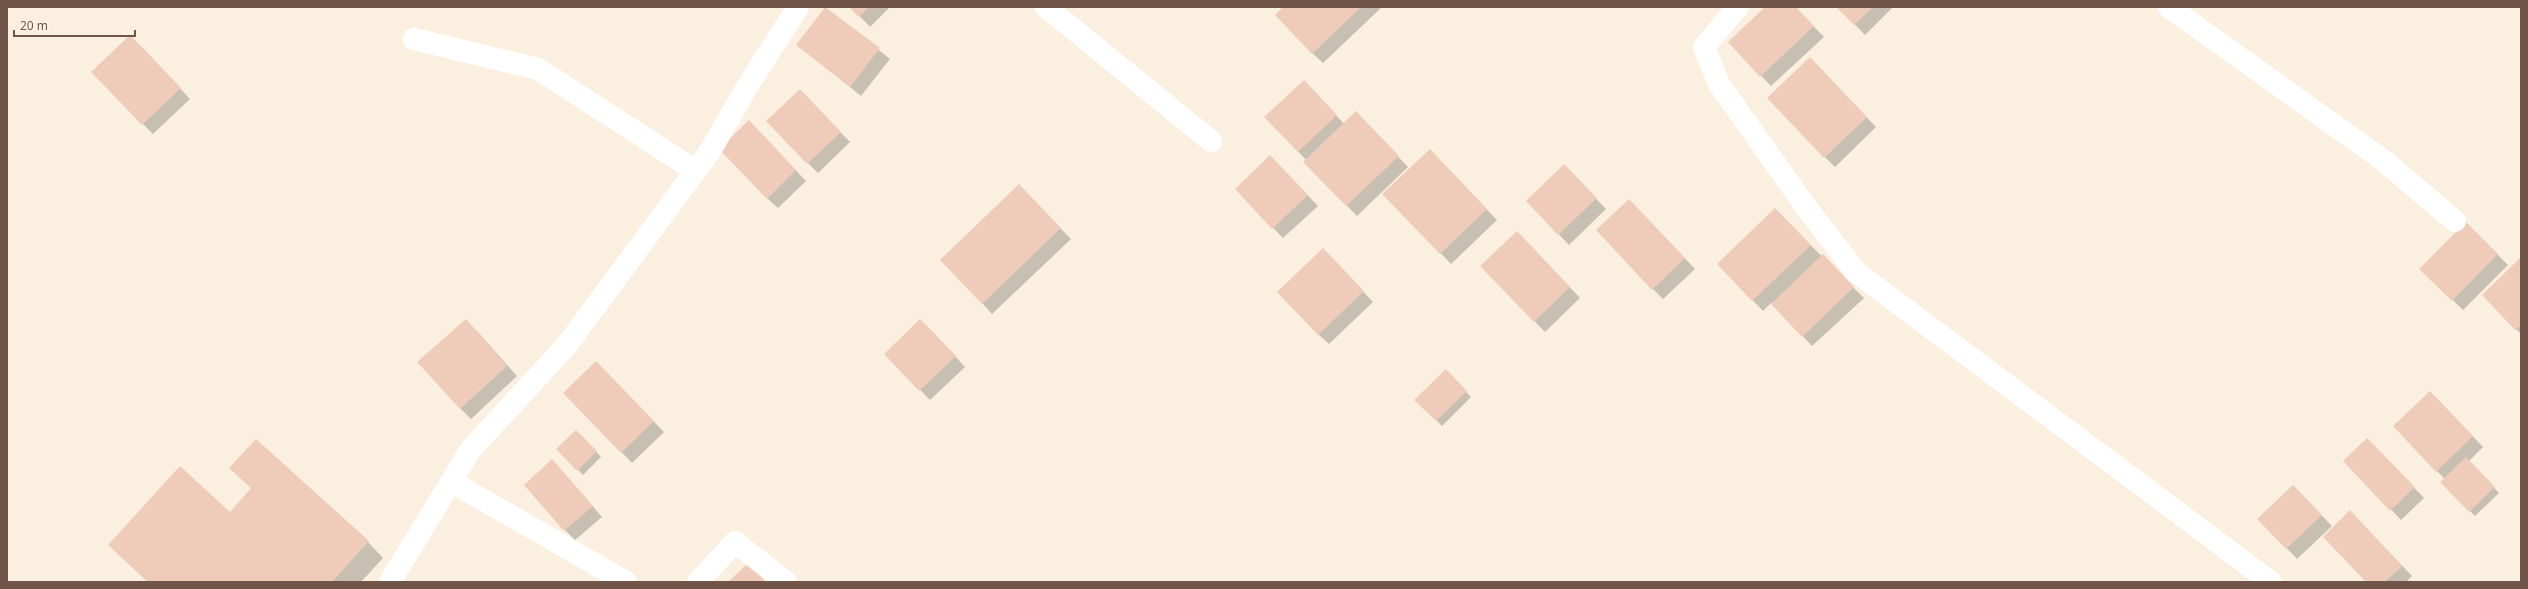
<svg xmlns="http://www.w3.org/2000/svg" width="2528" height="589" font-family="'Noto Sans',sans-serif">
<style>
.shadow{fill:#0003}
.building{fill:#efccb9}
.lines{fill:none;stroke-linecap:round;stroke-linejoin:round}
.minor{stroke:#fff;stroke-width:22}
</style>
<rect width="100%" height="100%" fill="#fbefe0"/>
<path class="shadow" d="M 851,7 L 890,7 L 870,27 Z
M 1285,7 L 1382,7 L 1323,63 L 1312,53 Z
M 1766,7 L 1795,7 L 1824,37 L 1771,86 L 1729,42 Z
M 1838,7 L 1893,7 L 1865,35 Z
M 826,8 L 890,59 L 861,96 L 798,45 Z
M 141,46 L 190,99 L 153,134 L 143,124 Z
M 1820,69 L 1876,127 L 1835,167 L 1825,157 Z
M 1314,91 L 1344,124 L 1366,123 L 1408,167 L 1357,216 L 1304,162 L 1306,160 L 1266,117 Z
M 810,101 L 850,142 L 818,173 L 808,163 Z
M 759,132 L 806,181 L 778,208 L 767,198 Z
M 1440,161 L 1497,220 L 1451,264 L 1384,194 Z
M 1280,167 L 1318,206 L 1283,238 L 1236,189 Z
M 1574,176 L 1606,209 L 1569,245 L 1527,201 Z
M 1029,196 L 1071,239 L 992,314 L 982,303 Z
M 1639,210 L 1695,269 L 1663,299 L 1653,289 Z
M 1775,210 L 1864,298 L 1812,346 L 1771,303 L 1763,311 L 1718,264 Z
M 2466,223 L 2508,265 L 2463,310 L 2421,269 Z
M 1527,242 L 1580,298 L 1545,332 L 1481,266 Z
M 2521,259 L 2521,334 L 2483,295 Z
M 1334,260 L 1373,302 L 1329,344 L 1318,334 Z
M 476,330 L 517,376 L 471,419 L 460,408 Z
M 931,330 L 965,367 L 930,400 L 885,354 Z
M 606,372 L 664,432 L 632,463 L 564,393 Z
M 1451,376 L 1471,397 L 1442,426 L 1416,400 Z
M 2440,402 L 2483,447 L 2469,461 L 2499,493 L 2475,516 L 2441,482 L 2445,479 L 2437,471 Z
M 582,436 L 601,457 L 583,475 L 558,449 Z
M 2367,439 L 2424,498 L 2401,520 L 2345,461 Z
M 231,468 L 368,542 L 383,558 L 361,582 L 148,582 L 109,545 L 230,513 L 252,489 Z
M 562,471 L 602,517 L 575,540 L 565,530 Z
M 2303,496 L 2332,526 L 2297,559 L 2259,519 Z
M 2360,522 L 2412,576 L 2406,582 L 2367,582 Z"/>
<path class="building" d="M 825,7 L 880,48 L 850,87 L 796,45 Z
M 849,7 L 869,7 L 859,17 Z
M 1283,7 L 1361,7 L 1312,54 L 1275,15 Z
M 1765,7 L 1796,7 L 1814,26 L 1760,77 L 1728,42 Z
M 1836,7 L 1873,7 L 1854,25 Z
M 130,35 L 181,88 L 142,125 L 91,72 Z
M 1810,57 L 1867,117 L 1824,158 L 1767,98 Z
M 1304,80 L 1337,115 L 1298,152 L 1264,117 Z
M 800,89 L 841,132 L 807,164 L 766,121 Z
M 1356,111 L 1399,156 L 1346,206 L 1303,162 Z
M 749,120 L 796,170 L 767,199 L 719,149 Z
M 1430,149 L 1487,209 L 1440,254 L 1382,194 Z
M 1270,155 L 1308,195 L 1272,229 L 1235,189 Z
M 1564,164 L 1597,198 L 1558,235 L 1526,201 Z
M 1019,184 L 1061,228 L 982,304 L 940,260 Z
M 1629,199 L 1685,258 L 1652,290 L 1596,230 Z
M 1775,208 L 1811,245 L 1752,301 L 1717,264 Z
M 2466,222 L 2498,254 L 2452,301 L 2419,269 Z
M 1517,231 L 1570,287 L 1534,322 L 1480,266 Z
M 1323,248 L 1364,291 L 1318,335 L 1277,292 Z
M 1823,254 L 1854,287 L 1802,337 L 1771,304 Z
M 2521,257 L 2521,325 L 2515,330 L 2482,295 Z
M 466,319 L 507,366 L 460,409 L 417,362 Z
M 920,319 L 956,356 L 919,391 L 884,354 Z
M 596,361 L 654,421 L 621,453 L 563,393 Z
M 1446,369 L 1467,391 L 1436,421 L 1414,400 Z
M 2430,391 L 2473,436 L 2436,472 L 2393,426 Z
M 576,430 L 597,451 L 577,471 L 556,449 Z
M 2367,438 L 2415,487 L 2390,511 L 2343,461 Z
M 256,439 L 369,541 L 332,582 L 148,582 L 108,545 L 180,466 L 230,512 L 251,488 L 229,468 Z
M 2466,457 L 2495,487 L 2469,512 L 2440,482 Z
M 552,459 L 593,506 L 564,531 L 524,485 Z
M 2293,485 L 2322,515 L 2286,549 L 2257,519 Z
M 2350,510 L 2402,566 L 2385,582 L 2366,582 L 2323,537 Z
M 748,563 L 766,582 L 728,582 Z"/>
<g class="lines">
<path class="minor" d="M 1046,7 L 1211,141
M 1738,7 L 1704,47 L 1719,84 L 1806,207 L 1856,272 L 2271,582
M 2169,7 L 2383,160 L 2455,221
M 414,39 L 538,69 L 696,171
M 452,482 L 626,582
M 390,582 L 471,449 L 567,345 L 710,151 L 750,82 L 798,7
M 698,582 L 735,542 L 786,582"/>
</g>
<rect width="2528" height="589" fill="none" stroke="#705548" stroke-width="16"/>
<path d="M14 30v6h121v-6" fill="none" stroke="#705548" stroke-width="2"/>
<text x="20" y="30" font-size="12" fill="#705548" stroke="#fef3e5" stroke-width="3" paint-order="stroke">20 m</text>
</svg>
